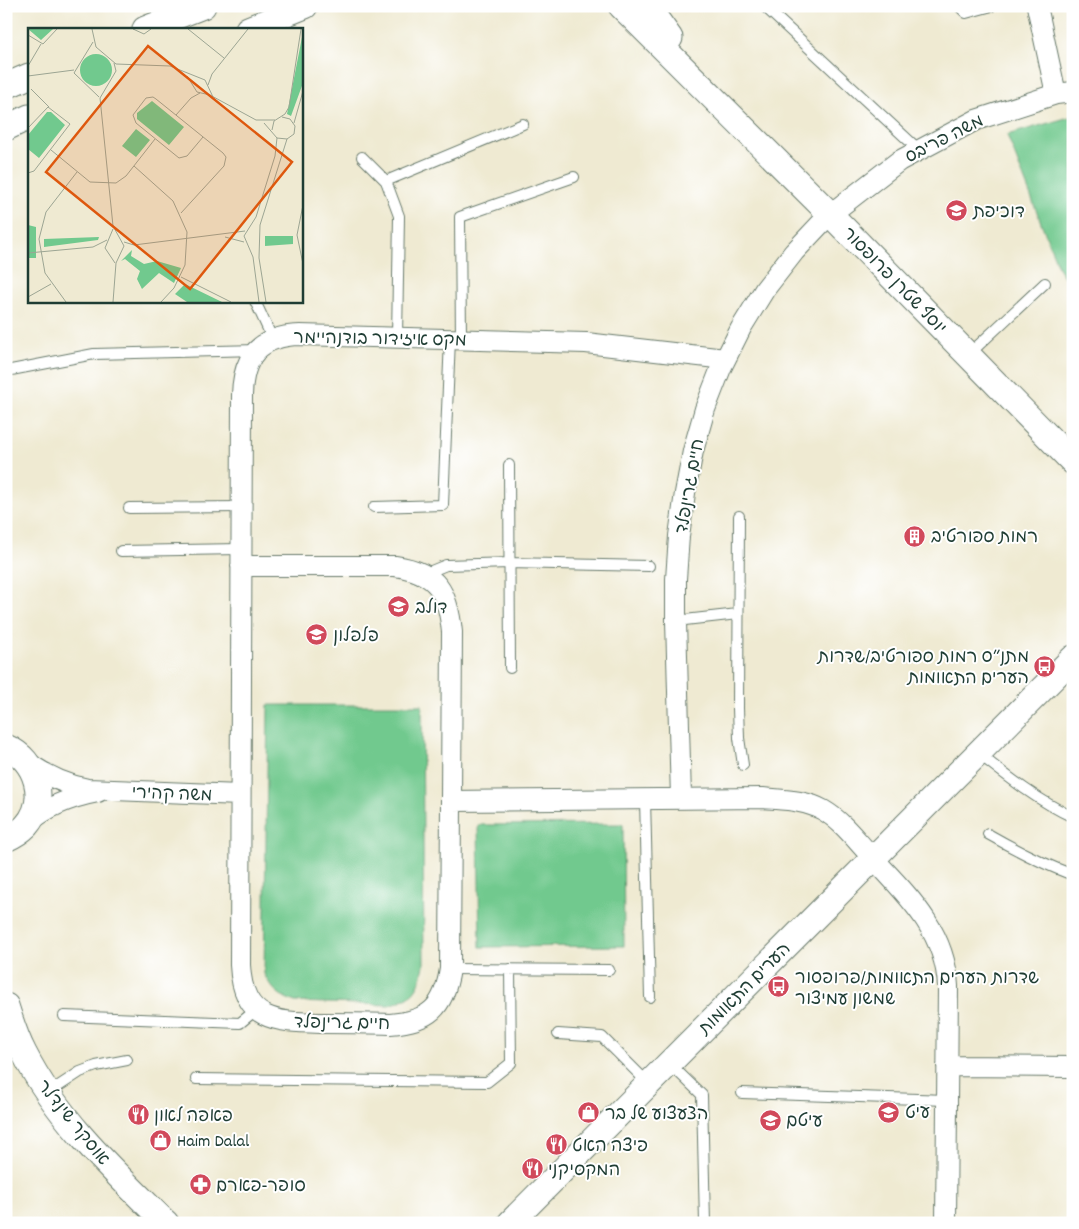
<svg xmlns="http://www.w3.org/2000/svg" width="1079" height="1229" font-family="Dekko,'Playpen Sans Hebrew',sans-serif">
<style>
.green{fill:#71c98e;stroke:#488361}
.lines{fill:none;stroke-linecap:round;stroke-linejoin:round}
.service-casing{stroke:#687a6b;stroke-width:12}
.minor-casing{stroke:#687a6b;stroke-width:22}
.tertiary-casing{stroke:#687a6b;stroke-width:27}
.service{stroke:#fff;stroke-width:10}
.minor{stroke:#fff;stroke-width:20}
.tertiary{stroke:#fff;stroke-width:25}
.labels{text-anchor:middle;stroke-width:4;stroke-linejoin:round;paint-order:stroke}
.street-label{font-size:18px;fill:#1f3d34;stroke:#fff}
.poi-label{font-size:18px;fill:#1f3d34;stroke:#fff;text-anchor:start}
.inset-road{fill:none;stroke:#9ca593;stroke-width:1}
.view{fill:#de580e;fill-opacity:0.15;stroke:#de580e;stroke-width:2.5}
.inset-edge{fill:none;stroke:#1f3d34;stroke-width:2.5}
</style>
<rect width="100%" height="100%" fill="#fff"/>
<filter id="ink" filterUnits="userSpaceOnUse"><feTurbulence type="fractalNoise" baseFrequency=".02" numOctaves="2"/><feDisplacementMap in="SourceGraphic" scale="10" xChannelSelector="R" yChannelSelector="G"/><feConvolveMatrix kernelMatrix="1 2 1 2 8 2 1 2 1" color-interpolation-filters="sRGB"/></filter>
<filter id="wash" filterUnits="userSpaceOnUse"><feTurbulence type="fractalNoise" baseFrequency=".0096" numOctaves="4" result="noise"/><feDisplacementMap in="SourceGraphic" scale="20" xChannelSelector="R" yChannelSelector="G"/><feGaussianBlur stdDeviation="1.12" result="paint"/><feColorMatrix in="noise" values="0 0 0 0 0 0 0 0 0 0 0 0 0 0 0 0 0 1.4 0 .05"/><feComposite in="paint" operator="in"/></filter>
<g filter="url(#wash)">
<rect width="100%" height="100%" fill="#efead2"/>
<path class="green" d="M 1073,116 L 1073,290 L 1059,269 L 1007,135 Z
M 268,705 L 422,705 L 424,965 C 420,989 413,998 389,1005 L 295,1002 C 279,996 272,990 264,974 Z
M 623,824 L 624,946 L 480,947 L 478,825 Z"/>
</g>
<g filter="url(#ink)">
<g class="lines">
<defs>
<path id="service" d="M 764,6 L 919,150
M 959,6 L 966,13 L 992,6
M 362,157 L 386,181 L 399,216 L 397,338
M 386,181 L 523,124
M 255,301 L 273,340
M 461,339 L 460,217 L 574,177
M 968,355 L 1045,283
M 6,371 L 94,354 L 258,350
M 509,465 L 510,668
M 374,507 L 443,505 L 450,339
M 129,508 L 241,507
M 739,516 L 738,708 L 739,738 L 743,765
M 121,551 L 241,549
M 424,574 L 446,565 L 509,563 L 649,566
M 676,621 L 738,614
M 979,754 C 1008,777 1038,801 1073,817
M 645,799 L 650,997
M 988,834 C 1016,850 1043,864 1073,875
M 450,969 L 609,970
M 64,1016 L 240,1023 L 257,1009
M 558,1034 L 602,1037 L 649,1084
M 669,1063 L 702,1095 L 705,1223
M 196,1079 L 487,1082 L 511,1063 L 510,969
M 48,1093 L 80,1072 L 96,1066 L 127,1060
M 742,1093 L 947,1100"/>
<path id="minor" d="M 1037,6 L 1056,94
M 241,566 L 395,566 C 438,572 448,593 452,632 L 450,969 C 444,1008 429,1021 390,1024 C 368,1023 346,1023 324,1023 C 277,1022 243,1023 240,965 L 242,395 C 243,356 260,336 300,335 L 586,343 L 725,359
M 27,762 C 45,775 66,785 88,789 L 240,795
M 681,798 L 676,621 L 676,579 L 679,536 L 685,493 L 693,451 L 705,409 L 721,368 L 741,328 L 765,289 L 794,252 L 828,216 L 899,161 L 976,120 L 1056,94 L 1073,92
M 451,801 L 763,798 C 784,800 805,800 823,810 C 842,821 855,839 870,855 C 906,894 945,929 948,986 L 946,1223
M 27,824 C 47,806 72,797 98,792
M 947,1066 L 1073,1067"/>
<path id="tertiary" d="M 621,6 L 830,214 L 1073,462
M 647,6 L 670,38
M 145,29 L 203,6
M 248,29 L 305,6
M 6,86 L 29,76
M 6,128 L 29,117
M 6,747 C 37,760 49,800 26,826 C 20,832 13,836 6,839
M 6,1006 C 11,1022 16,1038 24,1053 C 58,1120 113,1171 166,1223
M 510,1223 L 1073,658"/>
</defs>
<use href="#service" class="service-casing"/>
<use href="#minor" class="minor-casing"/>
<use href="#tertiary" class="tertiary-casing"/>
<use href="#service" class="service"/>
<use href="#minor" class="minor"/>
<use href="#tertiary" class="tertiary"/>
</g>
</g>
<defs>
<symbol id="school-disc" viewBox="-11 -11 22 22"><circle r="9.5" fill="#d1495b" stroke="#fff"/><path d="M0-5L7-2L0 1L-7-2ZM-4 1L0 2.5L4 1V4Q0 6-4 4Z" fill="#fff"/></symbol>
<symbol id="building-disc" viewBox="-11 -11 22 22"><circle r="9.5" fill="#d1495b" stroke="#fff"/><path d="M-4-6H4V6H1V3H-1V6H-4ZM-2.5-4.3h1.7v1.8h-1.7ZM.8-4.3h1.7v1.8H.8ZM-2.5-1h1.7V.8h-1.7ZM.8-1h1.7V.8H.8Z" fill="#fff"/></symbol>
<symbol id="bus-disc" viewBox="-11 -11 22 22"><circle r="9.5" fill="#d1495b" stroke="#fff"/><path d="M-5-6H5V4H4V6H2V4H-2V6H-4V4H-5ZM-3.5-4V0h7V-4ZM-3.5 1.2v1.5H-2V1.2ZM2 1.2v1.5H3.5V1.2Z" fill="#fff"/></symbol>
<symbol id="shop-disc" viewBox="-11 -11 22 22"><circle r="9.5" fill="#d1495b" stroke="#fff"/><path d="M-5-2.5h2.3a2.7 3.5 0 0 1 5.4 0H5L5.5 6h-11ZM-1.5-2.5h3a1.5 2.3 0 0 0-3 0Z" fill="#fff"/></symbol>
<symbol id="restaurant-disc" viewBox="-11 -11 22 22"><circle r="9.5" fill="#d1495b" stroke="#fff"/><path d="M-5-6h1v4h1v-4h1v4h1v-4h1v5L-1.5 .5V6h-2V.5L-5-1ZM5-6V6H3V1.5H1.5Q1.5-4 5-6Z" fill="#fff"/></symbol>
<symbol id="pharmacy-disc" viewBox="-11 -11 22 22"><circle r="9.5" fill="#d1495b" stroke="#fff"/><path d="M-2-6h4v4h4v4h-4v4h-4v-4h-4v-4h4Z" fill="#fff"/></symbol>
</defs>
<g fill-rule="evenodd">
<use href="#school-disc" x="944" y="198" width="25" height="25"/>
<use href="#building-disc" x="902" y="524" width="25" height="25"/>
<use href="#school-disc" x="386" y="594" width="25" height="25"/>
<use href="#school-disc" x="304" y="622" width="25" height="25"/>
<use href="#bus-disc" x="1032" y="654" width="25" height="25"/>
<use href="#bus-disc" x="766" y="974" width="25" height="25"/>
<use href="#school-disc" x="876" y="1100" width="25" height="25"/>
<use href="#shop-disc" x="576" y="1100" width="25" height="25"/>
<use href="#restaurant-disc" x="126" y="1102" width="25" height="25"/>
<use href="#school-disc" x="758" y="1108" width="25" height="25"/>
<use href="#shop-disc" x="148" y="1128" width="25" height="25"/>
<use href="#restaurant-disc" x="544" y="1132" width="25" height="25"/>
<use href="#restaurant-disc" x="520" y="1156" width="25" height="25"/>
<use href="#pharmacy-disc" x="188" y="1172" width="25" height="25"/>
</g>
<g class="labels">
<g class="street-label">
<text transform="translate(944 138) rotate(-27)" y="6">משה פריבס</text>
<text transform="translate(895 280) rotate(46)" y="6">יוסף שטרן פרופסור</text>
<text transform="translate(380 338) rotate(1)" y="6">מקס איזידור בודנהיימר</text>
<text transform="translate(689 486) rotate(-80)" y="6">חיים גרינפלד</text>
<text transform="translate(172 793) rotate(2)" y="6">משה קהירי</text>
<text transform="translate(744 988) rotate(-45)" y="6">הערים התאומות</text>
<text transform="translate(342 1022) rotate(1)" y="6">חיים גרינפלד</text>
<text transform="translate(74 1122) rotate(51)" y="6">אוסקר שינדלר</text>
</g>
<g class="poi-label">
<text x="973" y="217">דוכיפת</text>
<text x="931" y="542">רמות ספורטיב</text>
<text x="415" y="613">דולב</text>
<text x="333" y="641">פלפלון</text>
<text x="1029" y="662" text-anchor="end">מתנ״ס רמות ספורטיב/שדרות<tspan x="1029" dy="21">הערים התאומות</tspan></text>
<text x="795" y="983">שדרות הערים התאומות/פרופסור<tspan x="795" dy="21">שמשון עמיצור</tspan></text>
<text x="905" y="1118">עיט</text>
<text x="605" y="1119">הצעצוע של בר</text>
<text x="154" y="1121">פאפה לאון</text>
<text x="786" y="1126">עיטם</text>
<text x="177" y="1146">Haim Dalal</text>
<text x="572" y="1151">פיצה האט</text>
<text x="548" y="1175">המקסיקני</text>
<text x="216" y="1191">סופר-פארם</text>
</g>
</g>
<g transform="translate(28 28)">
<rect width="275" height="275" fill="#efead2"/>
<path d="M 0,1 L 25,1 L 13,12 ZM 275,4 L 275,55 L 263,88 L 259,86 ZM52 42a16 16 0 1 1 32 0a16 16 0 1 1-32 0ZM 124,73 L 156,99 L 141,117 L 109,91 L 109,85 ZM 19,84 L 23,84 L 37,97 L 11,130 L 0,121 L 0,107 ZM 108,101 L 122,112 L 108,129 L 94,118 ZM 0,197 L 8,199 L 8,230 L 0,230 ZM 237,208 L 265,208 L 265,216 L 237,218 ZM 71,209 L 70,212 L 16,219 L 16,211 ZM 104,222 L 103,228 L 116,236 L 129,233 L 153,240 L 146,255 L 131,245 L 114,261 L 109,251 L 112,243 L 97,231 L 93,233 ZM 157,256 L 194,274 L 159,274 L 147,266 Z" fill="#71c98e"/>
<path class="inset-road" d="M 64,1 L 68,19 L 88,36 L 142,38 L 177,52 L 185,69M 105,1 L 116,6 L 123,1M 160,1 L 196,30M 0,7 L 15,16 L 29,1M 65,14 L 46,45 L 71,69M 0,38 L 13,16M 0,48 L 46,42M 159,48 L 169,64 L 182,67 L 228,92 L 247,92M 180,57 L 184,46 L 220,1M 3,61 L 21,79M 148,87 L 163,70 L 172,65M 236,95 L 249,110 L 259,111 L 266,106 L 267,98 L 262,91 L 254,89M 266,95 L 275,63M 0,100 L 20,79 L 42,96 L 6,143 L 0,145M 244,102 L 246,93 L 257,86 L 261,79 L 273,1M 23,122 L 62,154 L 88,155 L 98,148 L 127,111M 106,138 L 145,173 L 159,204 L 157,237 L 146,260 L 133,274M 275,177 L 269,207 L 275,236M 153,185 L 196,138 L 198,129 L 195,125 L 128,71 L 125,69 L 118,70 L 105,87 L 108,95 L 151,130 L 159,128 L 175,109M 85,201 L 77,220 L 87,235M 197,209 L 216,214M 96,214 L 106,217 L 217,203M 0,225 L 65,219 L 79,212M 153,249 L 203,274M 0,269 L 23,256M 38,274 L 17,245 L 11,211 L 18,184 L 49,144M 85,274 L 88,235 L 96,218 L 85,198 L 72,70 L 88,43 L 86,35M 231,274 L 225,229 L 216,208 L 228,189 L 247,128 L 249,110M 238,274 L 231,230 L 232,197 L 259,111"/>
<path class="view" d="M 120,18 L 264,134 L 162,261 L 18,144 Z"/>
<rect width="275" height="275" class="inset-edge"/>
</g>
<rect width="1079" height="1229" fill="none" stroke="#fff" stroke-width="25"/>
</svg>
